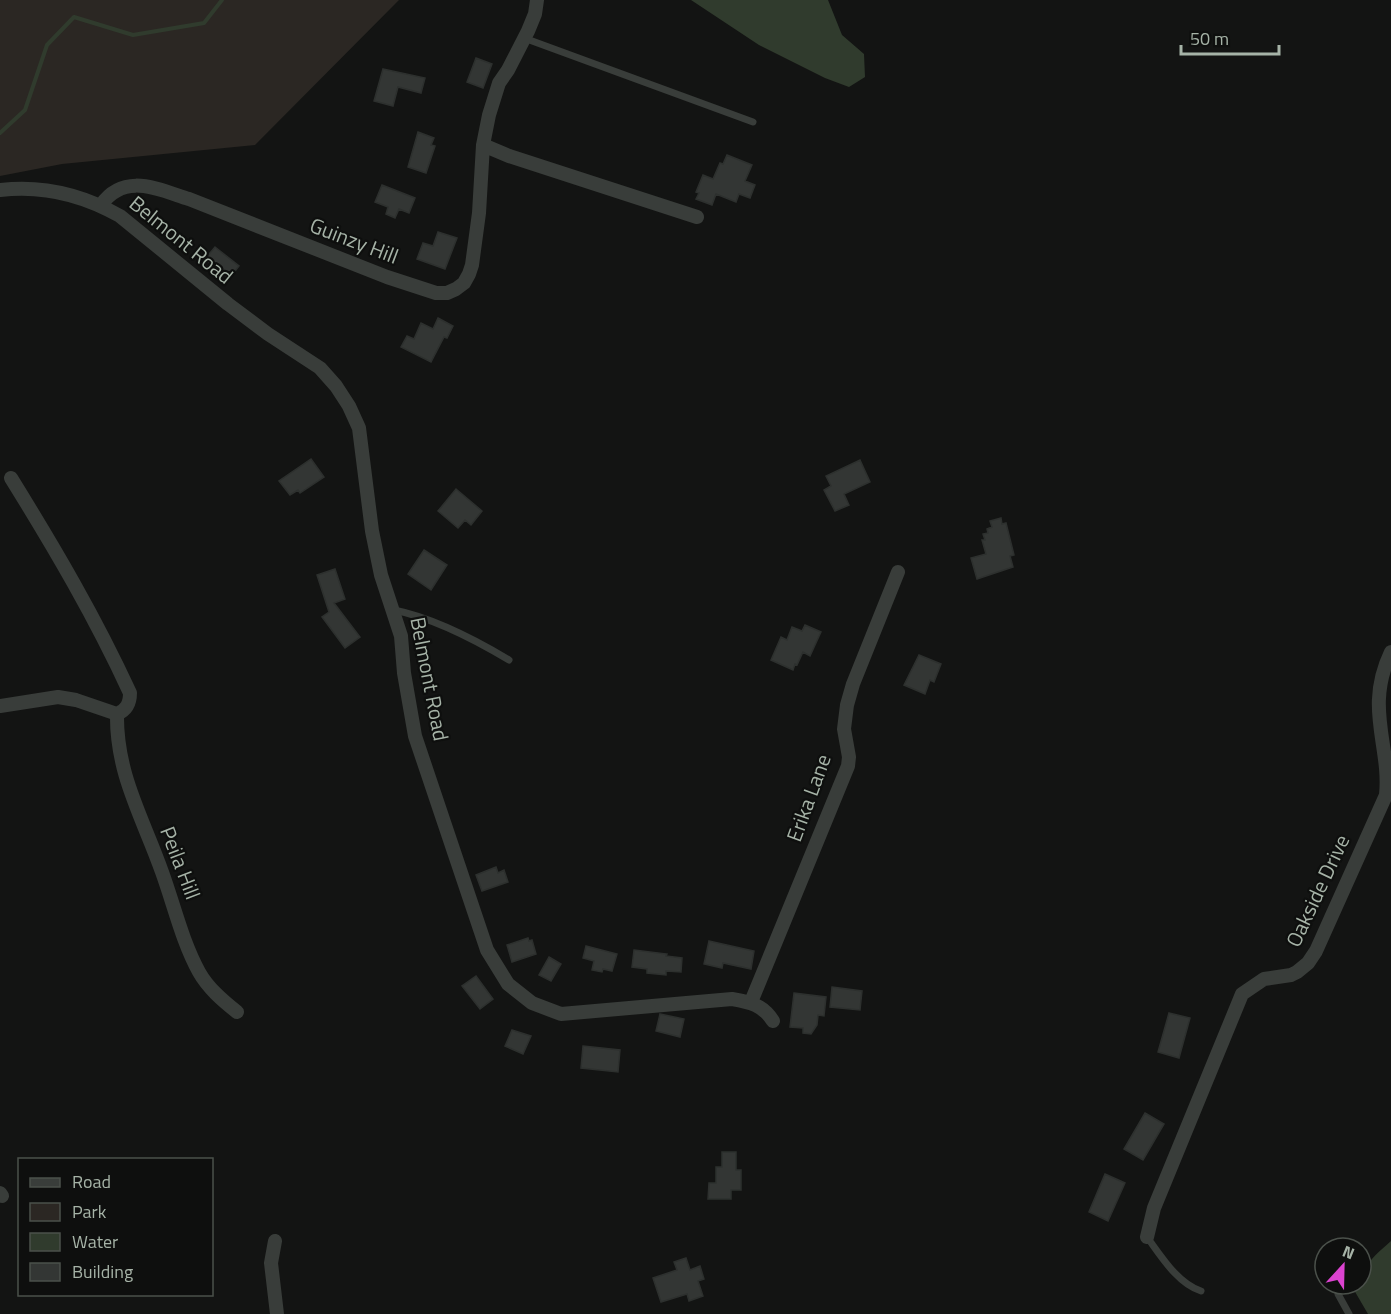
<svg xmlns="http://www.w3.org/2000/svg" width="1391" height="1314" font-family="'Titillium Web',sans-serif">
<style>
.green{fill:#2b2723}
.water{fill:#303b2d}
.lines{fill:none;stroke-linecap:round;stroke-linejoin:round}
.stream{stroke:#303b2d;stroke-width:4}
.building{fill:#333634;stroke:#2d302e;stroke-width:1.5}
.lane{stroke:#393d3a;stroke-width:7}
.street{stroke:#393d3a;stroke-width:14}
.labels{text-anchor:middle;stroke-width:4.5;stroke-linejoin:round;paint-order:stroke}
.street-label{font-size:21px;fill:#a6b3a7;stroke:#0e0f0e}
</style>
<rect width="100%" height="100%" fill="#131413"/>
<path class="green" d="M 0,0 L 399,0 L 255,145 L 62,164 L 0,176 Z"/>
<path class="water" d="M 691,0 L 828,0 L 842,35 L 864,54 L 865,77 L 849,87 L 825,78 L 759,45 Z
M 1391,1241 L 1391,1314 L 1368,1314 L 1354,1290 L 1357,1284 L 1361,1284 C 1361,1265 1378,1253 1391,1241 Z"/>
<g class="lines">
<path class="stream" d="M 0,133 L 25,110 L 47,45 L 74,17 L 133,35 L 204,23 L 222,0"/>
</g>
<path class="building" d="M 476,58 L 492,64 L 483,88 L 467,82 Z
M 383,69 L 425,78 L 421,93 L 398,87 L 393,106 L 374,101 Z
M 418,132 L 434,138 L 431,145 L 435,146 L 426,173 L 408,167 Z
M 727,155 L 752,165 L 745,181 L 755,185 L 750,198 L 739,194 L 736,202 L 716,194 L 712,205 L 696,199 L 699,193 L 696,192 L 703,175 L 713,179 L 720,163 L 723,164 Z
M 382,185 L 415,198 L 409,213 L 399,209 L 395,218 L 386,214 L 388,207 L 375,202 Z
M 438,232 L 457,238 L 445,269 L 417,259 L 423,243 L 433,246 Z
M 215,247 L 239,266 L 229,279 L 205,259 Z
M 438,318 L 453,326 L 447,338 L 444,337 L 431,362 L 401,347 L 407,336 L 414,339 L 421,323 L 433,329 Z
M 311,459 L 324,477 L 300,493 L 298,490 L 290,495 L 279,481 Z
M 860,460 L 870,482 L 844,494 L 849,505 L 835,511 L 824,490 L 831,486 L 826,476 Z
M 456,489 L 482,511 L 471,525 L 465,520 L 458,528 L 438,511 Z
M 1001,518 L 1002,524 L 1006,523 L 1014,555 L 1010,556 L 1013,567 L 977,579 L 971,558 L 986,554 L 982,540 L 985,540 L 983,534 L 988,533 L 987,529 L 992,527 L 990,521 Z
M 424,550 L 447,565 L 431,590 L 408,574 Z
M 335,569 L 345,599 L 334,603 L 360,637 L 345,648 L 322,617 L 329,612 L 317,575 Z
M 805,625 L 821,632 L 810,656 L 803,652 L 797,665 L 795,664 L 793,670 L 771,660 L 781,637 L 787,640 L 792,627 L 802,631 Z
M 919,655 L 941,664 L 934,682 L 930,680 L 925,694 L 904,685 Z
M 496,867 L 498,873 L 504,870 L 508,882 L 482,891 L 476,875 Z
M 528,938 L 529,941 L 532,940 L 536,954 L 512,962 L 507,945 Z
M 709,941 L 754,951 L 751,969 L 723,963 L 722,968 L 704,964 Z
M 586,946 L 617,954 L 612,971 L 603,969 L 602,972 L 592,970 L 594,961 L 583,958 Z
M 634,950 L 667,954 L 666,956 L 682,958 L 681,972 L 666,971 L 666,975 L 647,973 L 647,969 L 632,967 Z
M 549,957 L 561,964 L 551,981 L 539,975 Z
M 476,976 L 493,999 L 480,1009 L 462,986 Z
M 832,987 L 862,991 L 860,1010 L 830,1007 Z
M 794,993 L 826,997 L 824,1016 L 818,1015 L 817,1025 L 811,1034 L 803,1033 L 803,1028 L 790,1027 Z
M 1169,1013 L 1190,1018 L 1179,1058 L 1158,1052 Z
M 660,1014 L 684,1019 L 680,1037 L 656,1031 Z
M 512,1030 L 531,1036 L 523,1054 L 505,1046 Z
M 583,1046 L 620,1050 L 618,1072 L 581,1068 Z
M 1145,1113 L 1164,1124 L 1143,1160 L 1124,1149 Z
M 722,1152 L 736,1152 L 736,1170 L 741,1170 L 741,1190 L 731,1190 L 731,1199 L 708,1199 L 709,1183 L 716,1183 L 716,1167 L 722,1167 Z
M 1105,1174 L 1125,1183 L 1108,1221 L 1089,1212 Z
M 686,1258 L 690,1270 L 700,1266 L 704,1279 L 698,1281 L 703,1296 L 689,1301 L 687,1294 L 661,1302 L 653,1278 L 677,1270 L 674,1262 Z"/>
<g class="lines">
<path class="lane" d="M 524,38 L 753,122
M 394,610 C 434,618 474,639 509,660
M 1147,1237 C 1161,1256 1178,1284 1201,1291
M 1336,1248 L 1337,1244
M 1337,1284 L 1338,1294 L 1349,1314"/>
<path class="street" d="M 483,145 L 509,156 L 697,217
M 0,190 C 42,185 83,195 120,216 L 228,304 L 268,334 L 320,368 L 336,386 L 349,406 L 359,428 L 372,531 L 381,575 L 401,636 L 404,673 L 415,736 L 487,950 L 508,984 L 532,1003 L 561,1014 L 732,999 C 750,1002 763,1005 773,1021
M 101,205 C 124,172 157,189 189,199 L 387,277 L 436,293 L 447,293 L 456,289 L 464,283 L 469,274 L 472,265 L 479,213 L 483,145 L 489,115 L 499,83 L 508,70 L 528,31 L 535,14 L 537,0
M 0,706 L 58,697 L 76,700 L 117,714 C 127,710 130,703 130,693 C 95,617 55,549 11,478
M 117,714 C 116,774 143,818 162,872 C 174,905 182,941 199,972 C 208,988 222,1000 237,1012
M 751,1002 L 848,766 L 849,757 L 844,729 L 847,705 L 853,684 L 898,572
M 0,1193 L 2,1196
M 1147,1237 L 1154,1208 L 1242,994 L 1264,979 L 1291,975 L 1297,972 L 1308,963 L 1316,951 L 1386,795 C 1391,746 1364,708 1391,652
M 275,1241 L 271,1263 L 277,1314"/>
</g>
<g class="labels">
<g class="street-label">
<text transform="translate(181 240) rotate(39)" y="7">Belmont Road</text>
<text transform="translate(354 241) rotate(21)" y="7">Guinzy Hill</text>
<text transform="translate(429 679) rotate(79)" y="7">Belmont Road</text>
<text transform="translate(809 798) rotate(-70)" y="7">Erika Lane</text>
<text transform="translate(180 863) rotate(69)" y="7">Peila Hill</text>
<text transform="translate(1318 891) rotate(-65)" y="7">Oakside Drive</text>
</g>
</g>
<rect x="18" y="1158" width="195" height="138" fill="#0e0f0e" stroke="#4b514b" stroke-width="1.5"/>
<rect x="30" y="1178" width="30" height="9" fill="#393d3a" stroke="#4b514b" stroke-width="1.5"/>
<text x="72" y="1188" font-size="18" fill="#a6b3a7">Road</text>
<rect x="30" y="1203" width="30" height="18" fill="#2b2723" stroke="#4b514b" stroke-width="1.5"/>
<text x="72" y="1218" font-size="18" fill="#a6b3a7">Park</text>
<rect x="30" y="1233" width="30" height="18" fill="#303b2d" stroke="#4b514b" stroke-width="1.5"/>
<text x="72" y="1248" font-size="18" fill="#a6b3a7">Water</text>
<rect x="30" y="1263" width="30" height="18" fill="#333634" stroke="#4b514b" stroke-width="1.5"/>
<text x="72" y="1278" font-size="18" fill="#a6b3a7">Building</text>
<g transform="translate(1343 1266) rotate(22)"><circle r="28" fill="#0e0f0e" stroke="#4b514b" stroke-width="1.5"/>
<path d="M0-4.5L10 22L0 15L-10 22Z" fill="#dc43d0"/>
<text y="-9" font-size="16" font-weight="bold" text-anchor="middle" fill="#a6b3a7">N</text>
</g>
<path d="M1181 45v9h98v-9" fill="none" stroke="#a6b3a7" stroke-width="3"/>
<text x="1190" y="45" font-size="18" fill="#a6b3a7" stroke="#0e0f0e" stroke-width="4.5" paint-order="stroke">50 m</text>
</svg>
